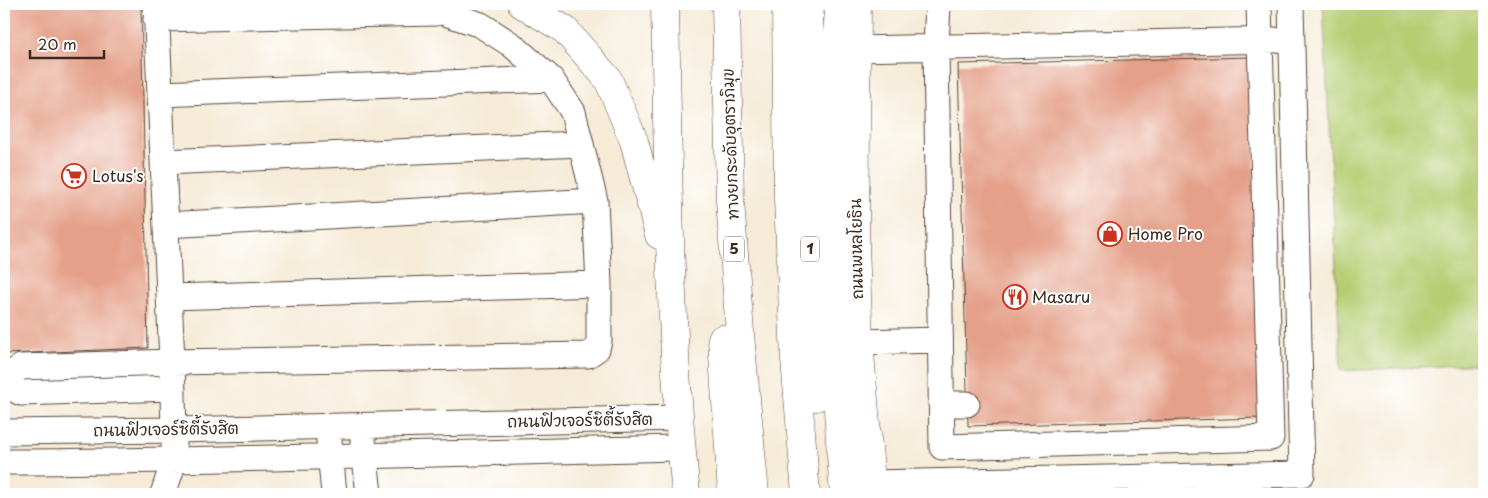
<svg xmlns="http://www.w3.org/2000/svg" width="1488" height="498" font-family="'Playpen Sans','Playpen Sans Thai',sans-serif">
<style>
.green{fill:#b6cd72;stroke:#787c48}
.building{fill:#e5a089}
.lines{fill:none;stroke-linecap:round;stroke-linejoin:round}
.minor-casing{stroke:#57473a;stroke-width:27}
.major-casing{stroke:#57473a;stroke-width:29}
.highway-casing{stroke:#57473a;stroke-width:29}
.minor{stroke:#fff;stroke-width:25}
.major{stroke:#fff;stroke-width:28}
.highway{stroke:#fff;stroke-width:28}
.labels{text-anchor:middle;stroke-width:4;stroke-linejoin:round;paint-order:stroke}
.shield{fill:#fff;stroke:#766a62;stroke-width:1}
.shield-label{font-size:15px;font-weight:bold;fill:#3b2a1e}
.street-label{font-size:16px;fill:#3b2a1e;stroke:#fff}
.poi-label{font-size:16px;fill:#3b2a1e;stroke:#fff;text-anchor:start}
</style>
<rect width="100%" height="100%" fill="#fff"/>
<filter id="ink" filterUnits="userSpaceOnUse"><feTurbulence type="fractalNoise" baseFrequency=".02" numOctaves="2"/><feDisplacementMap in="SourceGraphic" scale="10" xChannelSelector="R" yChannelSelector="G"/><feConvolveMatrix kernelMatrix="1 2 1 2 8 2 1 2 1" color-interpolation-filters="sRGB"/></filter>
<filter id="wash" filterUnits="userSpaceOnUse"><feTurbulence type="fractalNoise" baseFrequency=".0096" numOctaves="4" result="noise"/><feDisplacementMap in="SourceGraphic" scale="20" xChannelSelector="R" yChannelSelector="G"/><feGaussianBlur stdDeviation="1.12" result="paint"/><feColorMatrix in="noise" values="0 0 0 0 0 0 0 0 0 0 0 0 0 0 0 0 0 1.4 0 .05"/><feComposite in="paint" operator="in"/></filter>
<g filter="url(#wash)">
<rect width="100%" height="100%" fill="#f5ebd7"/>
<path class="green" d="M 1323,4 L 1484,4 L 1484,364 L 1341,371 Z"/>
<g id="blocks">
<path class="building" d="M 4,4 L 141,4 L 148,348 L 4,354 Z
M 1252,57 L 1261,418 L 968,426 L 958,64 Z"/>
</g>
</g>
<g filter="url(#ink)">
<use href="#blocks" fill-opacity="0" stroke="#57473a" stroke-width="1"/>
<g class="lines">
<defs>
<path id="minor" d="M 156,4 L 172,362 L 174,430 L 174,461 L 163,494
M 938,4 L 936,46 L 942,447 L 1271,438 L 1259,4
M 156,19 L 436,13
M 856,49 L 1274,40
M 160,94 L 551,79
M 163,162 L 580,144
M 166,225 L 595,201
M 170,297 L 599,284
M 859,342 L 940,340
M 4,378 L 21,367 L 172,362 L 588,355 L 597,349 L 599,341 L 599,284 L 595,201 L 573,112 L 551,79 L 512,45 L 481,25 L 418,4
M 4,384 L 21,393 L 172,388
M 941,404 L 967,404
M 4,432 L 174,430 L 679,418
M 329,440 L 334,494
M 363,440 L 369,494
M 4,462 C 230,461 455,453 681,448
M 871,483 L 1302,474 L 1291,4"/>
<path id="major" d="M 522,4 L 565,30 L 608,79 L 634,141 L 659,235
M 665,4 C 668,167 669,331 686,494
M 840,4 C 834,54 832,104 831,155 C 829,268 835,381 844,494
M 857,4 L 855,247 L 859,342 L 872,494"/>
<path id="highway" d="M 726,4 L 730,201 L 741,346 L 755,494
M 786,4 L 788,198 L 795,359 L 806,494
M 809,4 L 810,263 L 816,397
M 722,339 L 732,494"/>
</defs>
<use href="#minor" class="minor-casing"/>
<use href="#major" class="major-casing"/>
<use href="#highway" class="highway-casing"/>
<use href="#minor" class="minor"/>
<use href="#major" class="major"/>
<use href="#highway" class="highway"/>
</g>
</g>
<defs>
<symbol id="supermarket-ring" viewBox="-11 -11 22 22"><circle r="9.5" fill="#fff" stroke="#c8321e" stroke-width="1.5"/><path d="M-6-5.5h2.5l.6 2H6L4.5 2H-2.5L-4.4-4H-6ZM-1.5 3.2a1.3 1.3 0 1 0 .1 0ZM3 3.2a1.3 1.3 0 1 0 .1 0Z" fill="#c8321e"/></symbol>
<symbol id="shop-ring" viewBox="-11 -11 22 22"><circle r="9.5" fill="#fff" stroke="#c8321e" stroke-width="1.5"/><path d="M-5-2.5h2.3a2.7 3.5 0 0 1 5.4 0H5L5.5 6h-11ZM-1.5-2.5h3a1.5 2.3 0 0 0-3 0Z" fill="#c8321e"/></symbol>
<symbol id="restaurant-ring" viewBox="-11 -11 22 22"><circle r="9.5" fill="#fff" stroke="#c8321e" stroke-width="1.5"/><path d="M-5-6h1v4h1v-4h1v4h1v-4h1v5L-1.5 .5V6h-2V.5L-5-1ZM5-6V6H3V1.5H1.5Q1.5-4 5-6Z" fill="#c8321e"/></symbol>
</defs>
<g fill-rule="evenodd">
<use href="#supermarket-ring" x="60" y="162" width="28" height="28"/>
<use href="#shop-ring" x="1096" y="220" width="28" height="28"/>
<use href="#restaurant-ring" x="1001" y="283" width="28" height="28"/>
</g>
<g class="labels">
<g class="shield">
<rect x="724" y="236.5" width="20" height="25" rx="4"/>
<rect x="801" y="236.5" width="18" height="25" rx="4"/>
</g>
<g class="shield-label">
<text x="734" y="254">5</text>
<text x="810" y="254">1</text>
</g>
<g class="street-label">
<text transform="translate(730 144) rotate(-92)" y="6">ทางยกระดับอุตราภิมุข</text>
<text transform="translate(856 249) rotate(-91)" y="6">ถนนพหลโยธิน</text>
<text transform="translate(580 420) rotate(-1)" y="6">ถนนฟิวเจอร์ซิตี้รังสิต</text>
<text transform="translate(166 429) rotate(-1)" y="6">ถนนฟิวเจอร์ซิตี้รังสิต</text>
</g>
<g class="poi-label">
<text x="92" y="182">Lotus's</text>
<text x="1128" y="240">Home Pro</text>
<text x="1032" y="303">Masaru</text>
</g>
</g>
<rect width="1488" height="498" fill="none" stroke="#fff" stroke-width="20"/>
<path d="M30 50v8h74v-8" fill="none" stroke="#3b2a1e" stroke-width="2.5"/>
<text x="38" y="50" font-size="15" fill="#3b2a1e" stroke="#ffffff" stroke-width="4" paint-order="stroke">20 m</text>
</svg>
